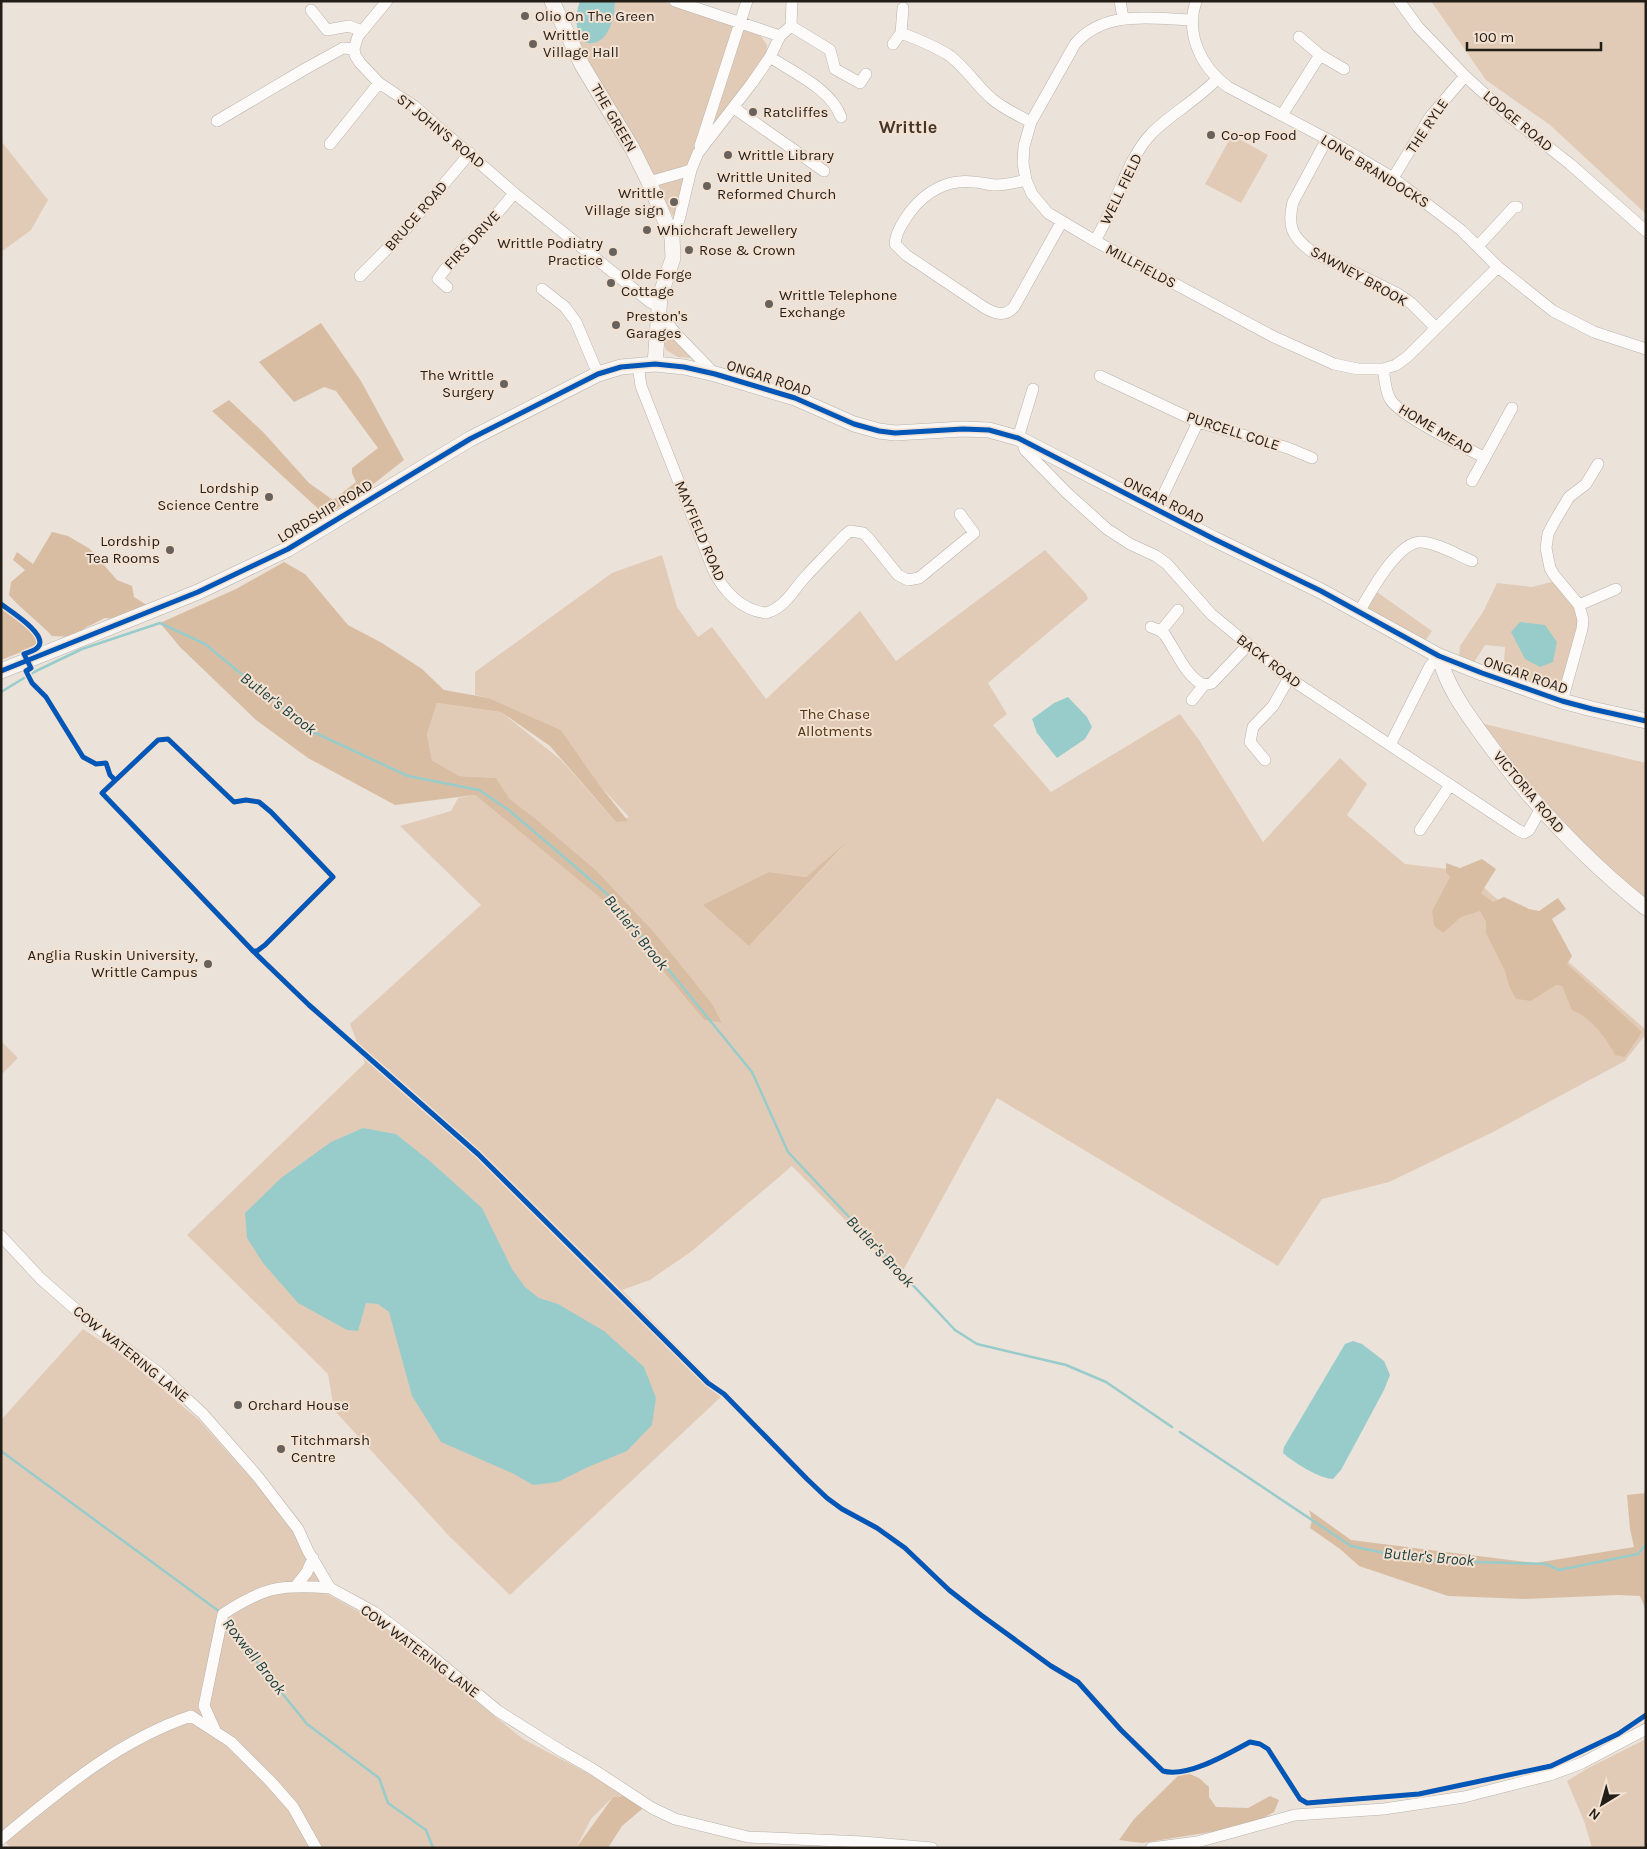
<svg xmlns="http://www.w3.org/2000/svg" width="1647" height="1849" font-family="Karla,sans-serif">
<style>
.green{fill:#e2cbb6;fill-rule:evenodd}
.forest{fill:#d9bda2}
.water{fill:#98cccb}
.lines{fill:none;stroke-linecap:round;stroke-linejoin:round}
.stream{stroke:#98cccb;stroke-width:2.5}
.street-casing{stroke:#b8b2ab;stroke-width:12}
.secondary-casing{stroke:#b8b2ab;stroke-width:16}
.street{stroke:#fcfbf9;stroke-width:11}
.secondary{stroke:#f9f5f2;stroke-width:15}
.cycleway-casing{stroke:#f3e2d2;stroke-width:8}
.cycleway{stroke:#0057b8;stroke-width:5}
.poi-dot{fill:#69625c;stroke:#f3e2d2;stroke-width:2}
.labels{text-anchor:middle;stroke-width:4;stroke-linejoin:round;paint-order:stroke}
.poi-label{font-size:15px;fill:#231d18;stroke:#f3e2d2;text-anchor:start}
.street-label{font-size:15px;fill:#231d18;stroke:#f3e2d2}
.park-label{font-size:15px;fill:#513211;stroke:#f3e2d2}
.water-label{font-size:16px;font-style:italic;fill:#1c4142;stroke:#f3e2d2}
.quarter-label{font-size:18px;font-weight:bold;fill:#44372a;stroke:#f3e2d2}
</style>
<rect width="100%" height="100%" fill="#ebe2da"/>
<path class="green" d="M 615,1 L 661,1 L 761,36 L 767,45 L 767,55 L 709,135 L 700,132 L 674,218 C 659,188 644,160 627,131 C 610,102 580,63 577,29 L 583,41 L 588,44 L 615,8 Z
M 1431,1 L 1646,1 L 1646,214 L 1550,125 L 1486,80 Z
M 1232,135 L 1268,155 L 1241,203 L 1205,184 Z
M 1,141 L 48,200 L 31,230 L 1,252 Z
M 664,327 L 693,358 L 678,357 L 666,350 L 663,340 Z
M 1045,550 L 1086,594 L 1088,599 L 988,683 L 1007,714 L 993,725 L 1051,792 L 1180,714 L 1199,740 L 1263,842 L 1340,758 L 1367,784 L 1347,815 L 1405,864 L 1465,871 L 1646,1030 L 1646,1034 L 1625,1061 L 1493,1132 L 1389,1182 L 1322,1199 L 1278,1266 L 997,1098 L 900,1276 L 792,1166 L 692,1251 L 650,1280 L 622,1290 L 724,1394 L 510,1595 L 450,1537 L 334,1410 L 328,1374 L 187,1235 L 365,1063 L 350,1024 L 481,905 L 400,826 L 451,811 L 458,798 L 475,795 L 604,901 L 704,1020 L 721,1023 L 654,932 L 597,871 L 536,819 L 510,799 L 496,778 L 459,776 L 432,760 L 427,734 L 437,703 L 501,712 L 561,760 L 616,822 L 629,817 L 601,787 L 561,730 L 489,698 L 475,695 L 475,672 L 612,573 L 662,555 L 677,607 L 698,637 L 712,627 L 766,699 L 860,611 L 896,661 ZM 843,847 L 749,946 L 769,872 L 806,877 Z
M 1559,580 L 1579,614 L 1577,631 L 1561,698 L 1503,675 L 1505,647 L 1485,645 L 1473,664 L 1459,659 L 1460,646 L 1483,612 L 1497,583 L 1532,587 Z
M 1374,590 L 1432,631 L 1421,647 L 1359,612 Z
M 1472,721 L 1646,763 L 1646,908 L 1613,882 Z
M 1,1041 L 18,1058 L 1,1075 Z
M 83,1329 L 123,1356 L 198,1419 L 259,1487 L 308,1551 L 329,1595 L 378,1622 L 523,1739 L 595,1777 L 626,1796 L 613,1797 L 591,1819 L 576,1848 L 11,1848 L 1,1838 L 1,1420 Z
M 1646,1739 L 1646,1848 L 1592,1848 L 1584,1821 L 1567,1781 L 1590,1767 Z"/>
<path class="forest" d="M 321,323 L 361,381 L 404,460 L 367,489 L 326,516 L 212,411 L 229,400 L 264,433 L 309,483 L 333,500 L 356,482 L 352,473 L 352,468 L 378,448 L 336,391 L 324,387 L 294,402 L 259,362 Z
M 52,532 L 68,536 L 90,549 L 117,580 L 132,586 L 134,597 L 147,605 L 116,619 L 105,618 L 85,628 L 73,637 L 52,636 C 38,621 22,610 9,595 L 11,582 L 25,570 L 13,560 L 17,552 L 33,564 Z
M 284,562 L 305,574 L 348,625 L 382,643 L 422,669 L 444,690 L 489,698 L 561,730 L 601,787 L 628,821 L 616,822 L 550,746 L 501,712 L 437,703 L 427,734 L 432,760 L 459,776 L 496,778 L 510,799 L 536,819 L 597,871 L 654,932 L 712,1004 L 722,1023 L 704,1020 L 604,901 L 475,795 L 395,805 L 308,758 L 256,720 L 180,647 L 160,623 L 236,589 Z
M 4,604 C 16,614 40,628 36,646 L 1,660 L 1,606 Z
M 847,842 L 749,946 L 703,905 L 769,872 L 806,877 Z
M 1482,859 L 1496,869 L 1481,893 L 1493,902 L 1504,897 L 1529,909 L 1539,911 L 1558,898 L 1566,909 L 1552,919 L 1572,956 L 1567,964 L 1642,1032 L 1625,1057 L 1615,1055 C 1606,1037 1591,1018 1572,1010 L 1562,986 L 1556,985 L 1531,1001 L 1516,999 L 1509,986 L 1505,971 L 1486,933 L 1486,922 L 1480,911 L 1461,917 L 1443,933 L 1434,926 L 1432,911 L 1450,877 L 1446,872 L 1446,863 L 1460,868 Z
M 1646,1493 L 1646,1610 L 1640,1596 L 1618,1595 L 1525,1599 L 1448,1596 L 1359,1566 L 1340,1549 L 1310,1528 L 1312,1520 L 1309,1510 L 1351,1540 L 1535,1563 L 1634,1547 L 1630,1529 L 1627,1495 Z
M 1183,1771 L 1199,1778 L 1209,1787 L 1209,1797 L 1216,1807 L 1248,1808 L 1270,1796 L 1279,1800 L 1274,1812 L 1261,1819 L 1236,1828 L 1142,1843 L 1119,1840 L 1134,1819 Z
M 626,1796 L 638,1801 L 642,1809 L 622,1826 L 608,1848 L 576,1848 L 613,1797 Z"/>
<path class="water" d="M 580,1 L 615,1 C 615,18 608,47 586,43 C 574,33 575,15 580,1 Z
M 1520,622 L 1545,625 L 1557,642 L 1553,662 L 1540,667 L 1525,659 L 1511,632 Z
M 1068,697 L 1087,717 L 1092,727 L 1085,739 L 1057,758 L 1037,733 L 1032,719 L 1054,703 Z
M 363,1128 L 396,1134 L 431,1162 L 482,1208 L 512,1269 L 525,1287 L 539,1298 L 558,1304 L 604,1331 L 644,1367 L 656,1398 L 652,1425 L 627,1451 L 588,1467 L 558,1482 L 533,1485 L 512,1473 L 441,1442 L 412,1396 L 389,1312 L 378,1304 L 366,1303 L 358,1331 L 347,1330 L 298,1303 L 263,1263 L 247,1238 L 245,1213 L 281,1178 L 331,1142 Z
M 1353,1341 L 1362,1344 L 1384,1361 L 1390,1375 L 1384,1390 L 1341,1470 L 1333,1479 C 1320,1479 1293,1462 1283,1453 L 1284,1447 L 1345,1344 Z"/>
<g class="lines">
<path class="stream" d="M 1,692 L 34,672 L 82,649 L 160,623 L 205,644 L 311,731 L 408,776 L 479,790 L 510,811 L 606,893 L 752,1072 L 788,1152 L 955,1330 L 977,1344 L 1066,1365 L 1106,1382 L 1172,1427
M 1180,1432 L 1351,1546 L 1403,1557 L 1442,1561 L 1546,1564 L 1559,1570 L 1638,1554 L 1646,1544
M 1,1451 L 220,1612
M 227,1620 L 248,1651 L 307,1724 L 379,1778 L 388,1803 L 426,1830 L 433,1848"/>
<defs>
<path id="street" d="M 675,1 L 780,36
M 1120,1 L 1123,18
M 1196,1 C 1185,34 1201,67 1228,87 L 1327,139 L 1393,178 L 1461,230 L 1498,267 L 1553,311 L 1594,332 L 1646,349
M 1399,1 L 1418,27 L 1465,76 L 1509,116 L 1570,164 L 1646,231
M 903,8 L 901,33 C 917,39 935,46 950,56 C 966,68 976,85 991,98 C 1002,108 1017,115 1031,122
M 311,10 L 327,30 L 349,26 L 362,31
M 1193,20 C 1152,19 1105,9 1075,44 L 1031,122 L 1024,146 L 1023,163 L 1026,180 L 1032,194 L 1048,213 L 1095,241 L 1272,336 L 1334,364 L 1358,369 L 1383,369 L 1396,365 L 1407,357 L 1498,267
M 791,26 L 792,1
M 893,44 L 901,33
M 354,49 L 355,55 L 360,63 L 379,83 L 414,106 L 514,193 L 650,302 L 659,306
M 354,49 L 358,36 L 387,1
M 1320,55 L 1344,69
M 770,57 C 794,73 831,89 841,117
M 734,108 L 824,171
M 1282,115 L 1320,55 L 1299,37
M 217,121 L 305,69 L 343,48 L 354,49
M 1327,139 L 1293,202 C 1287,226 1292,237 1311,251 L 1398,294 L 1411,303 L 1436,328
M 330,144 L 379,83
M 700,146 L 747,1
M 1393,178 L 1430,117 L 1465,76
M 1026,180 C 1017,182 1006,185 996,185 C 988,185 981,182 973,182 C 947,179 925,192 910,212 C 903,222 896,232 895,244 L 906,255 L 985,308 C 996,314 1005,317 1014,307 L 1061,223
M 649,182 L 691,170
M 672,237 L 679,220 L 691,170 L 698,153 L 752,83 L 770,57 L 780,36 L 791,26 L 830,50 L 835,69 L 860,83 L 866,74
M 1095,241 C 1101,230 1107,219 1112,207 C 1124,181 1132,154 1152,133 C 1172,113 1197,100 1217,79
M 1478,246 L 1514,207 L 1517,207
M 360,276 L 401,235 L 470,153
M 447,287 L 438,279 C 454,255 475,238 494,217 C 501,209 508,201 514,193
M 542,289 L 565,307 L 576,322 L 598,374
M 659,312 L 676,334 L 715,374
M 638,365 L 641,386 L 713,569 C 723,591 741,610 766,613 C 786,607 793,590 806,576 C 819,562 832,549 845,535 L 850,531 L 863,533 L 869,539 L 898,575 L 908,580 L 919,578 L 974,533 L 960,514
M 1383,369 C 1385,378 1385,390 1390,399 C 1401,417 1464,446 1485,458
M 1100,376 L 1198,422 L 1288,448 L 1312,458
M 1018,438 L 1033,389
M 1022,440 L 1025,450 L 1067,493 L 1107,529 L 1130,544 L 1156,556 L 1167,564 L 1211,614 L 1289,678 L 1518,830 L 1524,833 L 1529,830 L 1540,810
M 1472,481 L 1512,408
M 1156,510 L 1198,422
M 1579,605 L 1554,575 L 1550,568 L 1546,548 L 1548,534 L 1553,524 L 1569,497 L 1586,484 L 1598,464
M 1359,612 C 1370,593 1398,541 1421,542 C 1438,543 1457,555 1472,561
M 1151,627 L 1161,631 L 1165,635 C 1176,651 1186,677 1204,685 L 1212,683 L 1248,645
M 1161,631 L 1178,610
M 1192,700 L 1204,685
M 1562,701 L 1582,629 L 1583,620 L 1579,605 L 1616,589
M 1390,745 L 1430,666 L 1439,656
M 1265,760 L 1250,742 L 1253,727 L 1273,706 L 1289,678
M 1420,830 L 1450,785
M 1,1236 L 41,1279 L 90,1322 L 159,1373 L 203,1414 L 258,1477 L 298,1529 L 308,1551 L 330,1588 L 374,1612 L 418,1645 L 498,1711 L 563,1752 L 591,1768 L 652,1808 L 675,1819 L 748,1837 L 863,1842 L 932,1848
M 296,1586 L 307,1572 L 313,1558
M 215,1730 L 204,1706 L 223,1614 C 264,1587 281,1584 330,1588
M 1,1839 C 59,1791 119,1740 191,1716 L 231,1742 L 271,1782 L 293,1807 L 316,1848
M 1151,1848 L 1197,1842 L 1295,1815 L 1384,1809 L 1464,1797 L 1550,1775 L 1582,1763 L 1646,1729"/>
<path id="secondary" d="M 552,1 L 582,65 L 632,148 L 649,182 L 672,237 L 673,258 L 660,296 L 655,364
M 1439,656 C 1447,687 1465,711 1483,736 C 1530,801 1583,858 1646,908
M 1,671 L 198,592 L 288,549 L 470,439 L 598,374 L 621,367 L 655,364 L 684,367 L 715,374 L 795,398 L 854,424 L 879,431 L 895,433 L 963,429 L 989,430 L 1018,438 L 1214,539 L 1321,591 L 1439,656 L 1482,673 L 1562,701 L 1592,709 L 1646,721"/>
</defs>
<use href="#street" class="street-casing"/>
<use href="#secondary" class="secondary-casing"/>
<use href="#street" class="street"/>
<use href="#secondary" class="secondary"/>
<defs>
<path id="cycleway" d="M 1,604 C 10,611 49,635 38,647 C 35,651 28,652 24,654 L 31,668 L 26,671 L 32,683 L 46,697 L 83,757 L 96,764 L 106,763 L 110,775 L 115,780
M 1,671 L 198,592 L 288,549 L 470,439 L 598,374 L 621,367 L 655,364 L 684,367 L 715,374 L 795,398 L 854,424 L 879,431 L 895,433 L 963,429 L 989,430 L 1018,438 L 1214,539 L 1321,591 L 1439,656 L 1482,673 L 1562,701 L 1592,709 L 1646,721
M 253,951 L 257,951 L 265,945 L 333,877 L 271,812 L 259,802 L 246,800 L 234,802 L 168,739 L 158,740 L 102,793 L 253,951 L 309,1005 L 478,1154 L 708,1383 L 724,1394 L 807,1479 L 827,1498 L 842,1509 L 877,1528 L 905,1548 L 949,1590 L 981,1615 L 1051,1666 L 1078,1682 L 1121,1730 L 1163,1771 C 1187,1778 1228,1754 1250,1742 L 1260,1744 L 1268,1749 L 1300,1799 L 1307,1803 L 1419,1794 L 1551,1766 L 1618,1734 L 1646,1715"/>
</defs>
<use href="#cycleway" class="cycleway-casing"/>
<use href="#cycleway" class="cycleway"/>
</g>
<g class="poi-dot">
<circle cx="525" cy="16" r="5"/>
<circle cx="533" cy="44" r="5"/>
<circle cx="753" cy="112" r="5"/>
<circle cx="1211" cy="135" r="5"/>
<circle cx="728" cy="155" r="5"/>
<circle cx="707" cy="186" r="5"/>
<circle cx="674" cy="202" r="5"/>
<circle cx="647" cy="230" r="5"/>
<circle cx="689" cy="250" r="5"/>
<circle cx="613" cy="252" r="5"/>
<circle cx="611" cy="283" r="5"/>
<circle cx="769" cy="304" r="5"/>
<circle cx="616" cy="325" r="5"/>
<circle cx="504" cy="384" r="5"/>
<circle cx="269" cy="497" r="5"/>
<circle cx="170" cy="550" r="5"/>
<circle cx="208" cy="964" r="5"/>
<circle cx="238" cy="1405" r="5"/>
<circle cx="281" cy="1449" r="5"/>
</g>
<g class="labels">
<g class="poi-label">
<text x="535" y="21">Olio On The Green</text>
<text x="543" y="40">Writtle<tspan x="543" dy="17">Village Hall</tspan></text>
<text x="763" y="117">Ratcliffes</text>
<text x="1221" y="140">Co-op Food</text>
<text x="738" y="160">Writtle Library</text>
<text x="717" y="182">Writtle United<tspan x="717" dy="17">Reformed Church</tspan></text>
<text x="664" y="198" text-anchor="end">Writtle<tspan x="664" dy="17">Village sign</tspan></text>
<text x="657" y="235">Whichcraft Jewellery</text>
<text x="603" y="248" text-anchor="end">Writtle Podiatry<tspan x="603" dy="17">Practice</tspan></text>
<text x="699" y="255">Rose &amp; Crown</text>
<text x="621" y="279">Olde Forge<tspan x="621" dy="17">Cottage</tspan></text>
<text x="779" y="300">Writtle Telephone<tspan x="779" dy="17">Exchange</tspan></text>
<text x="626" y="321">Preston's<tspan x="626" dy="17">Garages</tspan></text>
<text x="494" y="380" text-anchor="end">The Writtle<tspan x="494" dy="17">Surgery</tspan></text>
<text x="259" y="493" text-anchor="end">Lordship<tspan x="259" dy="17">Science Centre</tspan></text>
<text x="160" y="546" text-anchor="end">Lordship<tspan x="160" dy="17">Tea Rooms</tspan></text>
<text x="198" y="960" text-anchor="end">Anglia Ruskin University,<tspan x="198" dy="17">Writtle Campus</tspan></text>
<text x="248" y="1410">Orchard House</text>
<text x="291" y="1445">Titchmarsh<tspan x="291" dy="17">Centre</tspan></text>
</g>
<g class="street-label">
<text transform="translate(614 118) rotate(60)" y="5">THE GREEN</text>
<text transform="translate(1518 121) rotate(40)" y="5">LODGE ROAD</text>
<text transform="translate(1427 126) rotate(-56)" y="5">THE RYLE</text>
<text transform="translate(441 131) rotate(39)" y="5">ST JOHN'S ROAD</text>
<text transform="translate(1375 171) rotate(32)" y="5">LONG BRANDOCKS</text>
<text transform="translate(1121 189) rotate(-64)" y="5">WELL FIELD</text>
<text transform="translate(416 216) rotate(-49)" y="5">BRUCE ROAD</text>
<text transform="translate(472 240) rotate(-47)" y="5">FIRS DRIVE</text>
<text transform="translate(1141 266) rotate(28)" y="5">MILLFIELDS</text>
<text transform="translate(1359 276) rotate(29)" y="5">SAWNEY BROOK</text>
<text transform="translate(769 378) rotate(18)" y="5">ONGAR ROAD</text>
<text transform="translate(1436 429) rotate(31)" y="5">HOME MEAD</text>
<text transform="translate(1233 431) rotate(18)" y="5">PURCELL COLE</text>
<text transform="translate(1164 500) rotate(27)" y="5">ONGAR ROAD</text>
<text transform="translate(325 511) rotate(-31)" y="5">LORDSHIP ROAD</text>
<text transform="translate(700 531) rotate(67)" y="5">MAYFIELD ROAD</text>
<text transform="translate(1269 661) rotate(38)" y="5">BACK ROAD</text>
<text transform="translate(1526 675) rotate(19)" y="5">ONGAR ROAD</text>
<text transform="translate(1529 792) rotate(50)" y="5">VICTORIA ROAD</text>
<text transform="translate(131 1354) rotate(39)" y="5">COW WATERING LANE</text>
<text transform="translate(420 1651) rotate(37)" y="5">COW WATERING LANE</text>
</g>
<g class="park-label">
<text x="835" y="719">The Chase<tspan x="835" dy="17">Allotments</tspan></text>
</g>
<g class="water-label">
<text transform="translate(279 703) rotate(38)" y="6">Butler's Brook</text>
<text transform="translate(637 932) rotate(51)" y="6">Butler's Brook</text>
<text transform="translate(881 1251) rotate(47)" y="6">Butler's Brook</text>
<text transform="translate(1429 1556) rotate(5)" y="6">Butler's Brook</text>
<text transform="translate(255 1656) rotate(52)" y="6">Roxwell Brook</text>
</g>
<g class="quarter-label">
<text x="908" y="133">Writtle</text>
</g>
</g>
<rect width="1647" height="1849" fill="none" stroke="#231d18" stroke-width="5"/>
<g transform="translate(1602 1804) rotate(217)" stroke="#f3e2d2" stroke-width="4" paint-order="stroke">
<path d="M0-4L9 19L0 12L-9 19Z" fill="#231d18"/>
<text y="-8" font-size="14" font-weight="bold" text-anchor="middle" fill="#231d18">N</text>
</g>
<path d="M1467 42v8h134v-8" fill="none" stroke="#231d18" stroke-width="2.5"/>
<text x="1474" y="42" font-size="15" fill="#231d18" stroke="#f3e2d2" stroke-width="4" paint-order="stroke">100 m</text>
</svg>
